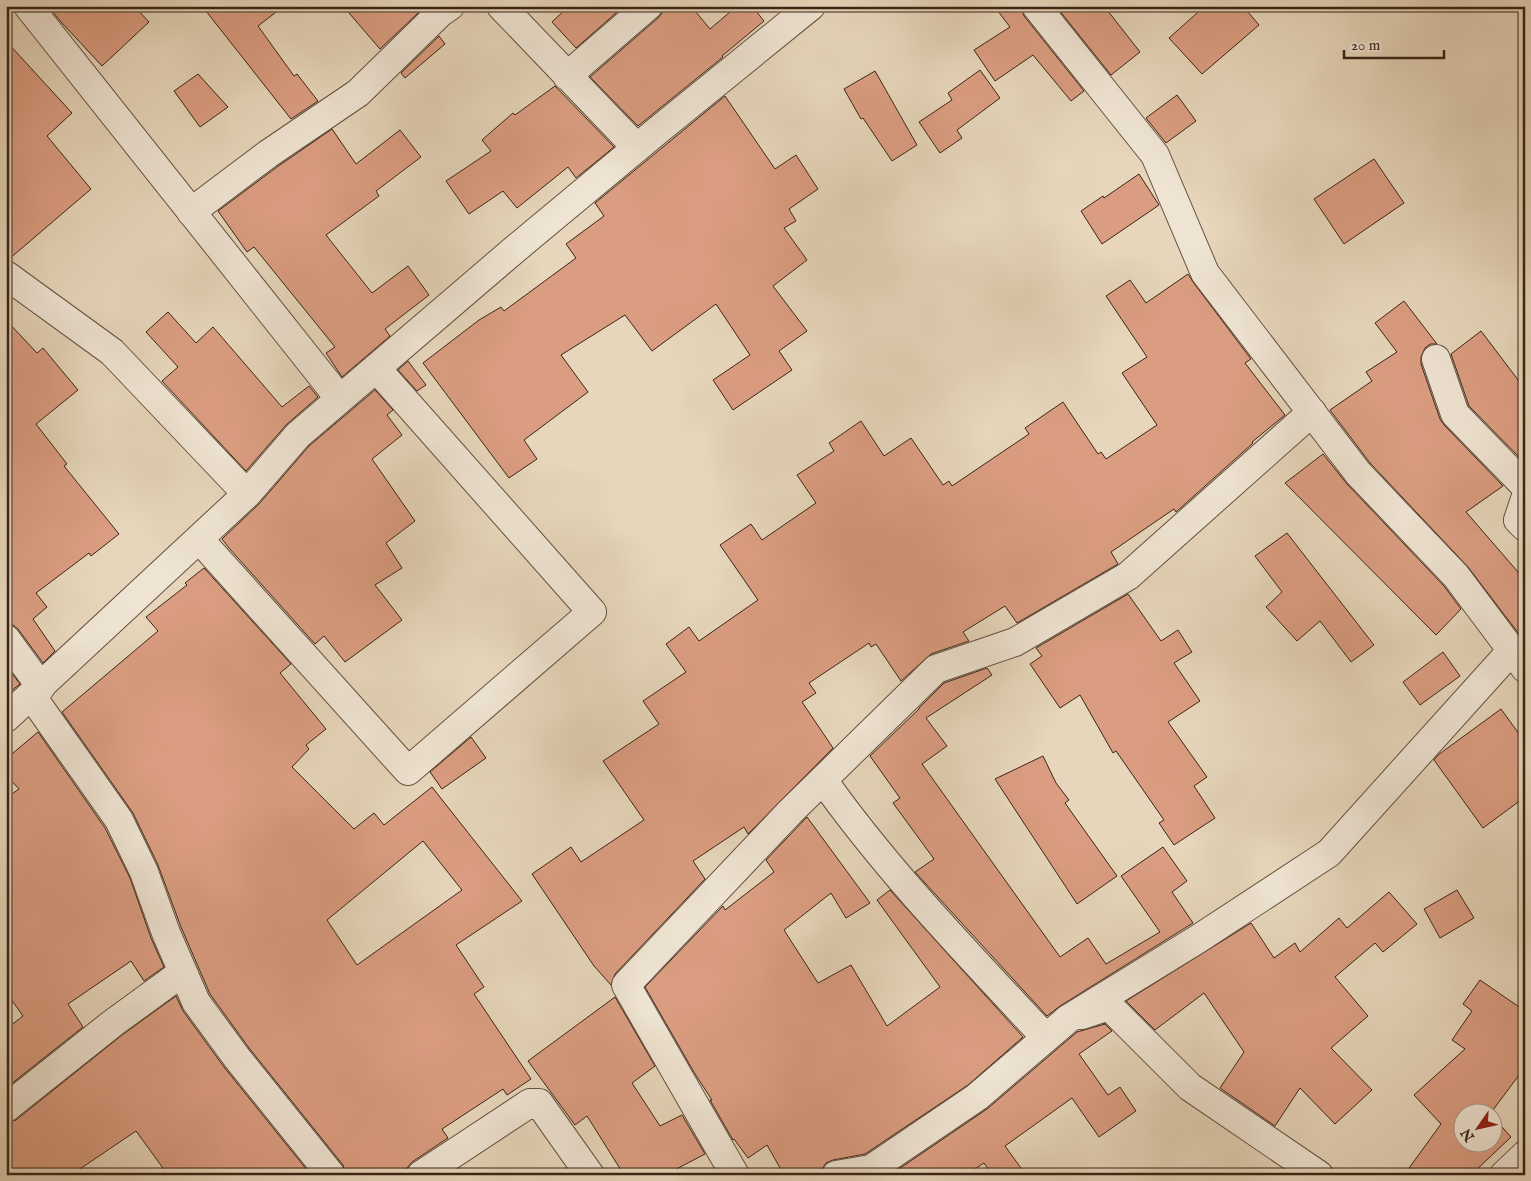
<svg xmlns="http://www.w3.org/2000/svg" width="1531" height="1181" font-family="'IM FELL English',serif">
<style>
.building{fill:#db9d81;stroke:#392516;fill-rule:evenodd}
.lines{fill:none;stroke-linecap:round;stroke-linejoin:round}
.minor-casing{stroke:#64513f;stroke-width:30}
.minor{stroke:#efe4d3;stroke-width:28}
</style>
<rect width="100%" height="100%" fill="#e7d6bb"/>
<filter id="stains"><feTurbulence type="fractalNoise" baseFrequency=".004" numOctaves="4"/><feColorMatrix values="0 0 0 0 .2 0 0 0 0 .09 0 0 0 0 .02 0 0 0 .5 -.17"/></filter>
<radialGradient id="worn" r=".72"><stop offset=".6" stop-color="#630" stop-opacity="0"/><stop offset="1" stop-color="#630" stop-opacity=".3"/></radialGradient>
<path class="building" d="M 48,6 L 134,6 L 149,22 L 102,66 L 62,23 Z
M 202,6 L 284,6 L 258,26 L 294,76 L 297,74 L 318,101 L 291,119 Z
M 343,6 L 413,6 L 418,13 L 380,49 Z
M 569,6 L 624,6 L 576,48 L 552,22 Z
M 663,6 L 691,6 L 710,29 L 737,6 L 752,6 L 764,21 L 722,56 L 723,57 L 638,126 L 590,77 L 658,18 L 663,12 Z
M 994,6 L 1021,6 L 1024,16 L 1084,91 L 1071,101 L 1033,55 L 995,81 L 974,50 L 1010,27 Z
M 1064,6 L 1104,6 L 1140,52 L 1111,75 L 1059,10 Z
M 1205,6 L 1243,6 L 1259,25 L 1202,74 L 1169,38 Z
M 439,36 L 445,44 L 405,78 L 401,73 Z
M 6,41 L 72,113 L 47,136 L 91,189 L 8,260 L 6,260 Z
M 980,70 L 1000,98 L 957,130 L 962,138 L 940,153 L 919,122 L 952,100 L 948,93 Z
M 875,71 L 917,145 L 892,161 L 863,118 L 861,119 L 844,89 Z
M 198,74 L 228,107 L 200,127 L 174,91 Z
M 555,86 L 614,147 L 576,178 L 568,167 L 517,208 L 503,191 L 469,214 L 446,181 L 491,151 L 482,140 L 513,113 L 515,115 Z
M 1177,95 L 1196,121 L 1166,143 L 1146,118 Z
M 725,96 L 775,169 L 796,155 L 818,189 L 789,209 L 796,221 L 784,228 L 807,260 L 773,286 L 807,331 L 779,351 L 792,370 L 733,410 L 713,380 L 750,355 L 716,304 L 652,351 L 625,315 L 561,355 L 588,392 L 524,440 L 537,459 L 509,478 L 423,363 L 479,320 L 501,307 L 504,311 L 576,258 L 566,244 L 604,216 L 595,203 Z
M 332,129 L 356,164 L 400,130 L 421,157 L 376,191 L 379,196 L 326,235 L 372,293 L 408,266 L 429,295 L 385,329 L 390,336 L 342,377 L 326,353 L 335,347 L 254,247 L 247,252 L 218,211 L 277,167 Z
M 1374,159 L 1404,203 L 1344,244 L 1314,199 Z
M 1139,174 L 1159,205 L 1102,244 L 1081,211 L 1103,196 L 1104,198 Z
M 1188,274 L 1193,282 L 1251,359 L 1245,363 L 1285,415 L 1252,442 L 1253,443 L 1176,512 L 1174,509 L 1111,552 L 1118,564 L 1017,623 L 1005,606 L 963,632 L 969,641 L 931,654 L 901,681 L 876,644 L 871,647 L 869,643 L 809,683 L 816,693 L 802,702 L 833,748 L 748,834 L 744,827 L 693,861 L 705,879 L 615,974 L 611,985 L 594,966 L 532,874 L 571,847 L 581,862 L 644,820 L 603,761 L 659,724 L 643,701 L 686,672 L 666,644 L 689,627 L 699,641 L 758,600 L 720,545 L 751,524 L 762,540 L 816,503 L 797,475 L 834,451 L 829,443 L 861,421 L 884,456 L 911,438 L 943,485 L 949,481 L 952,486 L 1029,434 L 1025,428 L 1063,402 L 1098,454 L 1101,452 L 1106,459 L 1157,425 L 1122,373 L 1147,357 L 1106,296 L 1130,280 L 1146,303 Z
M 1404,301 L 1437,344 L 1430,344 L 1425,348 L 1421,357 L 1421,364 L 1440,419 L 1444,425 L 1503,486 L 1466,512 L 1525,580 L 1525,642 L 1468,567 L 1370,463 L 1330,410 L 1372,381 L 1366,372 L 1397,352 L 1375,323 Z
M 168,312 L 196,343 L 213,327 L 282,407 L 309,386 L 318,397 L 286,425 L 246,471 L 162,381 L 178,367 L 146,332 Z
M 6,320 L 37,353 L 43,348 L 78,390 L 36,424 L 67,464 L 64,466 L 119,534 L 91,556 L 89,553 L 36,593 L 47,607 L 33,619 L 55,651 L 43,663 L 18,629 L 13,625 L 6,624 Z
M 1481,331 L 1525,389 L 1525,463 L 1469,406 L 1451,354 Z
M 408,361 L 426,385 L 417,391 L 398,370 Z
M 375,390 L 393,410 L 387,415 L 402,435 L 372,459 L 415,521 L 386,543 L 402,568 L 375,585 L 402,620 L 345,662 L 324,636 L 315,644 L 229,548 L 222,539 L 259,504 L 309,446 Z
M 1323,454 L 1347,484 L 1444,586 L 1461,609 L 1436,635 L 1285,483 Z
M 1287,533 L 1374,645 L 1351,662 L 1320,621 L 1297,641 L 1266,607 L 1282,592 L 1255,556 Z
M 204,568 L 291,664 L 280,673 L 326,729 L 306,745 L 309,749 L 292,767 L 354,829 L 374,813 L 384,825 L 432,787 L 522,901 L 456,945 L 484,987 L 474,994 L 531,1079 L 507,1095 L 503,1089 L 442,1129 L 448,1138 L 412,1162 L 407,1168 L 406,1175 L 346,1175 L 343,1165 L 249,1048 L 210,994 L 181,927 L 158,865 L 133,813 L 62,712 L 158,631 L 146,617 L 187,585 L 185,583 ZM 423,841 L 462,890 L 357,965 L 327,920 Z
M 1128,594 L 1161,641 L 1178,630 L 1192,652 L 1174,663 L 1200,701 L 1168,722 L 1207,777 L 1194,786 L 1215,818 L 1174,845 L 1159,823 L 1164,820 L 1116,751 L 1113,753 L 1080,695 L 1060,708 L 1030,664 L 1042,656 L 1036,648 Z
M 1443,652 L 1460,676 L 1420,705 L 1403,682 Z
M 6,666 L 20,684 L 6,695 Z
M 987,668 L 992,675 L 926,718 L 947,746 L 922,764 L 1060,957 L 1088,938 L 1106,964 L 1160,932 L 1121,876 L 1163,847 L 1187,881 L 1172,892 L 1193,923 L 1060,1006 L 1047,1016 L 915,872 L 934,859 L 893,803 L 900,798 L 870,756 L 919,709 L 919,708 L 944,683 Z
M 1501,709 L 1525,742 L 1525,797 L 1483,828 L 1434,760 L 1438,755 Z
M 38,732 L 105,828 L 130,878 L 151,938 L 164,967 L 144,981 L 131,961 L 68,1004 L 83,1027 L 6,1088 L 6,1029 L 23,1016 L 6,992 L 6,798 L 19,789 L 6,775 L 6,759 Z
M 471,737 L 486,758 L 442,789 L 430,772 Z
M 1043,756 L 1056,783 L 1069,800 L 1065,803 L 1117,876 L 1077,904 L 995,779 Z
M 807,817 L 870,903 L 846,918 L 831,893 L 784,930 L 818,983 L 851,965 L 887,1026 L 940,987 L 877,900 L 890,890 L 1023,1037 L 968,1085 L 865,1154 L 833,1160 L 826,1163 L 822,1169 L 821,1175 L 784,1175 L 767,1145 L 748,1158 L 734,1139 L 733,1140 L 710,1100 L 712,1100 L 695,1074 L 645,987 L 723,906 L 725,910 L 774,872 L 766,860 Z
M 1457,890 L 1474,918 L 1440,938 L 1424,909 Z
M 1389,892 L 1417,924 L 1383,952 L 1375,943 L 1335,977 L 1368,1016 L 1331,1048 L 1372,1090 L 1335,1124 L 1300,1088 L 1275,1126 L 1220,1088 L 1244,1052 L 1204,993 L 1155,1030 L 1126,1001 L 1251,923 L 1274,958 L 1295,943 L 1300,952 L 1339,918 L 1347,928 Z
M 1480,980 L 1525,1011 L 1525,1067 L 1490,1114 L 1464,1114 L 1464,1144 L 1494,1144 L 1494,1118 L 1511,1137 L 1471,1175 L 1404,1175 L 1441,1124 L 1414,1095 L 1465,1049 L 1452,1040 L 1472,1011 L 1463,1004 Z
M 176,996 L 183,1011 L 224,1067 L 311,1175 L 168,1175 L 136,1131 L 71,1175 L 6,1175 L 6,1123 L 16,1120 L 122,1035 Z
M 615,997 L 655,1066 L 632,1083 L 660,1126 L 682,1115 L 705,1154 L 665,1175 L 624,1175 L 587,1116 L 575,1125 L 528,1061 Z
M 1105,1024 L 1112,1031 L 1079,1054 L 1108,1095 L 1120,1087 L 1136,1111 L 1099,1137 L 1072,1098 L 1005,1146 L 1026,1175 L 992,1175 L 984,1163 L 966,1175 L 890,1175 L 987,1109 L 1077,1032 Z"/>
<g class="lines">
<defs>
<path id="minor" d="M 28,6 L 340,399
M 501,6 L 637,148
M 1036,6 L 1155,155 L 1205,273 L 1358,473 L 1456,576 L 1525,668
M 567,76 L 648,6
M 191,212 L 268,154 L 358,93 L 440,13 L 450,6
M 6,275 L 112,352 L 247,494
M 1436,359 L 1455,414 L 1525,486
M 1525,499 L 1518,520 L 1525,527
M 199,539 L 408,771 L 592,612 L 376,368
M 6,639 L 41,687
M 31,695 L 119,820 L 144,872 L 166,933 L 196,1002 L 237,1058 L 331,1175
M 6,718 L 247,494 L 298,435 L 514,250 L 657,131 L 811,6
M 823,780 C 889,873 969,955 1046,1038
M 1082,1015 L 1109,1006 L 1190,1087 L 1319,1175
M 6,1108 L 113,1023 L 183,972
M 421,1175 L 530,1103 L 539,1103 L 590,1175
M 735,1175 L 626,985 L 790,812 L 936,669 L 1015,642 L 1128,576 L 1312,412
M 836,1175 L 871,1169 L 977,1097 L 1068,1019 L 1198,939 L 1329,853 L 1512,650
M 1504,1175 L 1525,1155"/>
</defs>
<use href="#minor" class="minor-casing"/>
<use href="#minor" class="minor"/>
</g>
<rect width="1531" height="1181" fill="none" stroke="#e7d6bb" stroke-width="25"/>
<rect x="8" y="8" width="1516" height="1166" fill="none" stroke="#392516" stroke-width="2.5"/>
<rect x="12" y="12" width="1506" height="1156" fill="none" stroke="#392516"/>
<g transform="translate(1478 1128) rotate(236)"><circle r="24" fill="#efe4d3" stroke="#a69887"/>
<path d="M0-4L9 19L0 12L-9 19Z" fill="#8f2418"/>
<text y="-8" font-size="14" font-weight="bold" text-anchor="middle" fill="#392516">N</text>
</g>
<path d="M1344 50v8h100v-8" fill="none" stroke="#392516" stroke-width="2.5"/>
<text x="1351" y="50" font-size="15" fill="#392516" stroke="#efe4d3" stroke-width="4" paint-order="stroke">20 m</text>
<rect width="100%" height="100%" filter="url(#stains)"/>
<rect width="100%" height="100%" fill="url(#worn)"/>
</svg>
